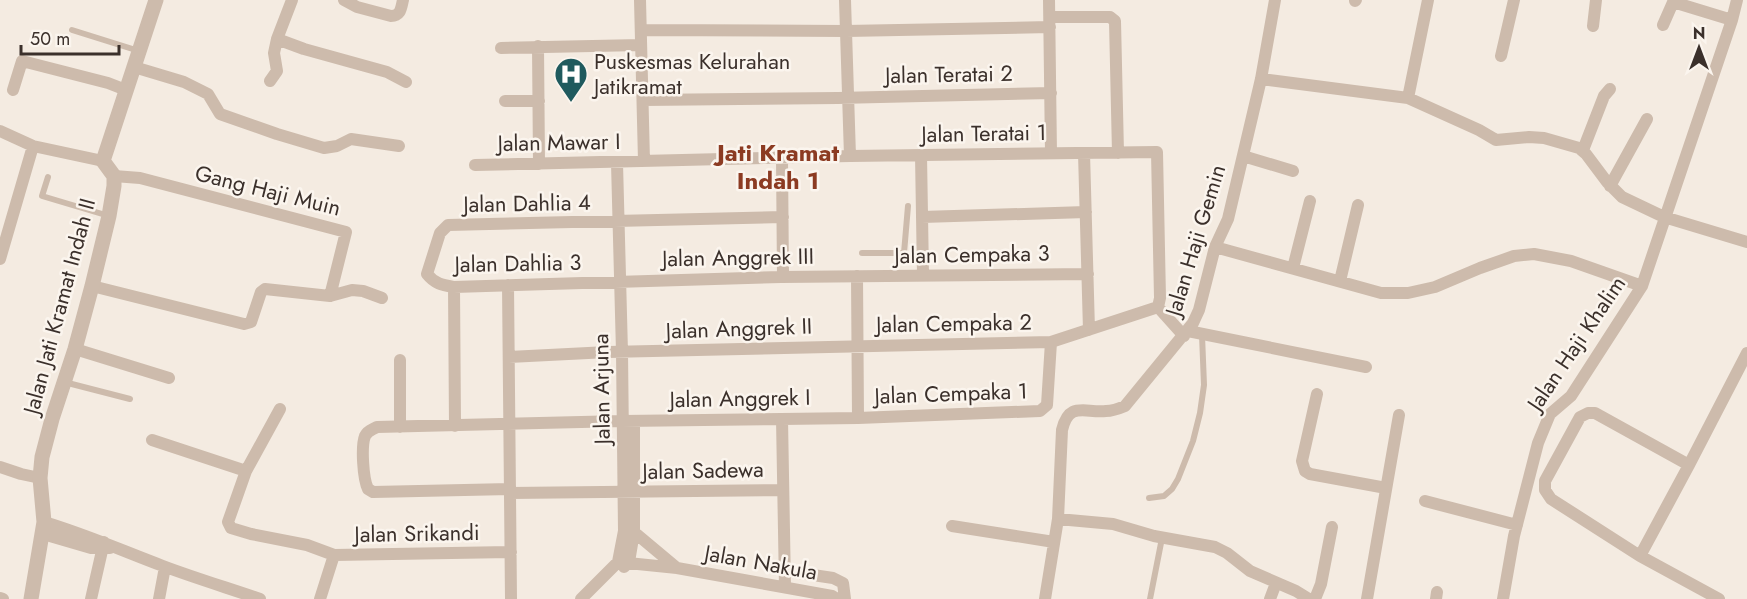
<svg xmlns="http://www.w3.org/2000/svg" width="1747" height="599" font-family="Jost,sans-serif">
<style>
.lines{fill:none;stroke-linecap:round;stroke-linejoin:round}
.service{stroke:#cdbbac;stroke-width:6}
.minor{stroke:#cdbbac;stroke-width:12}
.tertiary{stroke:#cdbbac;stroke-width:15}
.labels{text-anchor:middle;stroke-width:5;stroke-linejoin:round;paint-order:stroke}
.poi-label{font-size:22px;fill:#3b302b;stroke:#fbf5ee;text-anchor:start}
.street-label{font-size:22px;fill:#3b302b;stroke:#fbf5ee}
.neighbourhood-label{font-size:24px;font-weight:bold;fill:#8c3b22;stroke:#fbf5ee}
</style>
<rect width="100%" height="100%" fill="#f4ebe1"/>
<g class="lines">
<path class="service" d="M 72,30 L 139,51
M 48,177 L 42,196 L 109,216
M 862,253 L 904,253 L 908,206
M 64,382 L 130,399
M 1149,498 L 1164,496 L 1172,489 L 1178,479 L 1193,441 L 1200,413 L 1204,385 L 1202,335
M 1150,599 L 1162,538"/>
<path class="minor" d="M 292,0 L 277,39 L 304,49 L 387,72 L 406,82
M 344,0 L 357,7 L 391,16 C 401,16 401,8 403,0
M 640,0 L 644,161
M 845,0 L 850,156
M 1049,0 L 1051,153
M 1355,1 L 1356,0
M 1673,2 L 1732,20
M 1050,17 L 1110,17 L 1115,21 L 1118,153
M 1663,25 L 1674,0
M 1593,26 L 1596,0
M 641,30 L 846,31 L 1050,27
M 538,46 L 539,164
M 501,48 L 641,45
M 1501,56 L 1514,0
M 134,67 L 184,82 L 208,94 L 220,114 L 277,134 L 324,148 L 337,146 L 351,139 L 399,146
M 1261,79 L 1408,98 L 1479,130 L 1496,140 L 1529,137 L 1544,138 L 1579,148 L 1586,154 L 1607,182 L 1622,197 L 1664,217 L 1747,242
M 270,81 L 277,71 L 274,53 L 277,39
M 13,90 L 22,61 L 108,83 L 126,90
M 1408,98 L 1428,0
M 643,100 L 838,98 L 1051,93
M 505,101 L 539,101
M 0,131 L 33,146 L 103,161
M 1583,150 L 1604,96 L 1610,89
M 1084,153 L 1089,330
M 921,155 L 923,275
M 1243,156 L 1293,171
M 782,158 L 783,277
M 475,165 L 850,156 L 1157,152 L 1160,298 L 1158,307 L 1051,342 L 1047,405 L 1040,411 L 858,418 L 623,421 L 377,427 C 372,430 368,430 365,436 C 361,446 363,479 368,489 L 373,492 L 510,489
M 114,176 L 140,178 L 346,232 L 330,296
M 1610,186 L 1647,119
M 783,217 L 448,225 L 440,233 L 427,274 C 435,284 442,285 454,287 L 781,277 L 1088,274
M 922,217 L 1086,212
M 1215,247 L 1381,293 L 1408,293 L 1435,287 L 1480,268 L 1514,256 L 1534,254 L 1571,261 L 1642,286
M 0,259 L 33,146
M 1293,268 L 1310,201
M 857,276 L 858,418
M 1340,281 L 1358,205
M 508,285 L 511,599
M 92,286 L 244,324 L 251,322 L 261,292 L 265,289 L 330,296 L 352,290 L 363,291 L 382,298
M 454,287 L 455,426
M 1158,307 L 1184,336
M 1188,331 L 1366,367
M 75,349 L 169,378
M 509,357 L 608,352 L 1051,342
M 1317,394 L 1302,461 L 1305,471 L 1310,474 L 1386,488
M 280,409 L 246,471 L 228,522 L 231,528 L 251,534 L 307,545 L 334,555
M 782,419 L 785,587
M 400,427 L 400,360
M 152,440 L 246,471
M 1689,465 L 1595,413 L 1588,413 L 1580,417 L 1545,481 L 1545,490 L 1551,499 L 1640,556 L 1719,599
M 0,467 L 21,474 L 40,478
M 510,493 L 783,490
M 1425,501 L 1517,525
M 1058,519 L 1113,524 L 1154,536 L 1215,547 L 1227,553 L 1250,571 L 1296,591 L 1309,599
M 44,522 C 85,534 123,551 163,566 C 195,578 228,588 260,599
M 952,526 L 1054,542
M 628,531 L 634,532 L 677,568
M 43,534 L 91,548 L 110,548
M 1640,556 L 1689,465 L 1747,353
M 618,562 L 677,568 L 832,596 L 837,599
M 624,567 L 629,562 L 634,532 L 634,421
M 786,571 L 833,578 L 843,583 L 845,599
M 0,598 L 3,599
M 91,599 L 104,542
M 159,599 L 165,567
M 320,599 L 334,555 L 511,552
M 581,599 L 618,562 L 624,531 L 622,352 L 617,163
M 1045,599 L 1058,519 L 1062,430 C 1069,401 1084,413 1106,411 C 1113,411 1118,409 1125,406 L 1193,323 L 1199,310 L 1215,247 L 1228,219 L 1261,79 L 1275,0
M 1270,599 L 1276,583
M 1315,599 L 1321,584 L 1332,527
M 1367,599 L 1399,415
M 1436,599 L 1437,592
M 1503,599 L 1514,536 L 1538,443 L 1550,414 L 1571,396 L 1642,286 L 1732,20 L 1737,0"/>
<path class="tertiary" d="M 31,599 L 44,522 L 40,478 L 42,457 L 52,419 L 75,349 L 92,286 L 109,216 L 114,186 L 114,176 L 103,161 L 156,0"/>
</g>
<defs>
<symbol id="hospital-pin" viewBox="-11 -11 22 30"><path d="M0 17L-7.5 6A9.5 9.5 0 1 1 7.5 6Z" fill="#1f5a5e" stroke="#fbf5ee"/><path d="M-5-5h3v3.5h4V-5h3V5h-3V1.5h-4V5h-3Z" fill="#fff"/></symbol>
</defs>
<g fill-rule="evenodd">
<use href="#hospital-pin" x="552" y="55" width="38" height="52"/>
</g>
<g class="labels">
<g class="poi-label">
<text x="594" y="69">Puskesmas Kelurahan<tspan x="594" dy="25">Jatikramat</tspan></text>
</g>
<g class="street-label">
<text transform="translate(949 74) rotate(-1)" y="8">Jalan Teratai 2</text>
<text transform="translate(984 133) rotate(-1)" y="8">Jalan Teratai 1</text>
<text transform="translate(559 142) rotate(-1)" y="8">Jalan Mawar I</text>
<text transform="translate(268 190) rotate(14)" y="8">Gang Haji Muin</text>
<text transform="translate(527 203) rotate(-1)" y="8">Jalan Dahlia 4</text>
<text transform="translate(1195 240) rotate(-73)" y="8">Jalan Haji Gemin</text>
<text transform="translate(972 254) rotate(-1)" y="8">Jalan Cempaka 3</text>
<text transform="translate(738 257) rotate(-1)" y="8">Jalan Anggrek III</text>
<text transform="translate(518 263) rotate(-1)" y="8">Jalan Dahlia 3</text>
<text transform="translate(59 306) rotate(-75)" y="8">Jalan Jati Kramat Indah II</text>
<text transform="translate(954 323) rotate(-1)" y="8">Jalan Cempaka 2</text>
<text transform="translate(739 328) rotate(-2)" y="8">Jalan Anggrek II</text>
<text transform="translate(1576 343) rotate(-56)" y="8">Jalan Haji Khalim</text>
<text transform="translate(601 389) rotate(-91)" y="8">Jalan Arjuna</text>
<text transform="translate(951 393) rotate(-2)" y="8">Jalan Cempaka 1</text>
<text transform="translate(740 398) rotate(-1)" y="8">Jalan Anggrek I</text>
<text transform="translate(703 470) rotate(-1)" y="8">Jalan Sadewa</text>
<text transform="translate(417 533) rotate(-1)" y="8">Jalan Srikandi</text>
<text transform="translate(761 562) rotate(10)" y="8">Jalan Nakula</text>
</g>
<g class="neighbourhood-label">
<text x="778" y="161">Jati Kramat<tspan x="778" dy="28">Indah 1</tspan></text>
</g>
</g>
<g transform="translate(1699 48)" stroke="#fbf5ee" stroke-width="4.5" paint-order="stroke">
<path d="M0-4.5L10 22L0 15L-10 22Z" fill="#3b302b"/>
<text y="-9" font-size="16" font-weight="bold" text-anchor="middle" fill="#3b302b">N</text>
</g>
<path d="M21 45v9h98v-9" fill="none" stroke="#3b302b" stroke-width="3"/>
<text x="30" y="45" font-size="18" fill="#3b302b" stroke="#fbf5ee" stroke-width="4.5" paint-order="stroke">50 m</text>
</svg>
